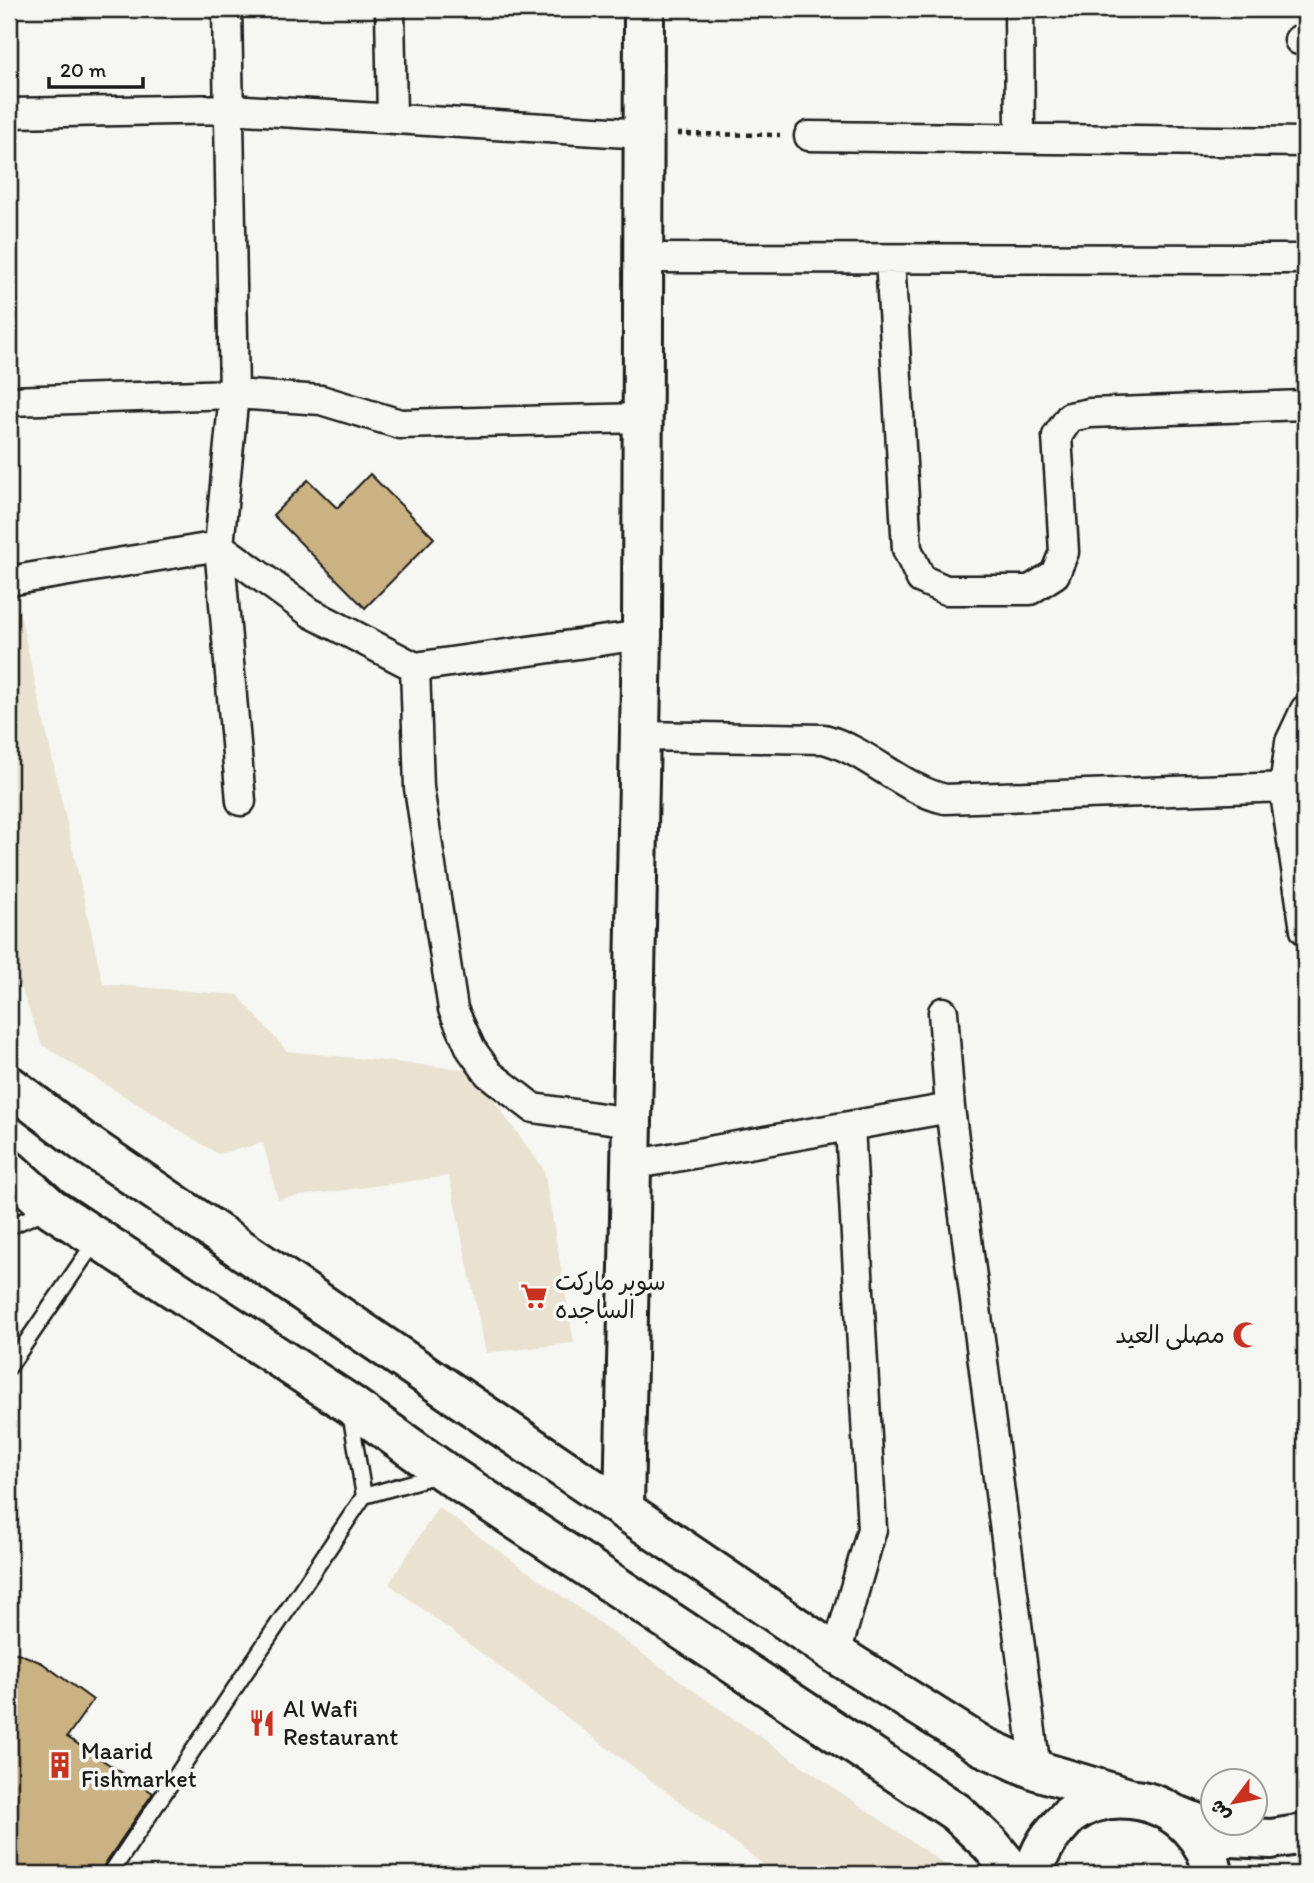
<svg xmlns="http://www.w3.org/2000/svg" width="1314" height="1883" font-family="Itim,'Playpen Sans Arabic',sans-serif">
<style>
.built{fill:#e9e2d0}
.building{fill:#cbb282;stroke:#1c1c1c;stroke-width:2}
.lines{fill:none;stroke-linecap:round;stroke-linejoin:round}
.lane-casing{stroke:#1c1c1c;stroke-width:19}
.street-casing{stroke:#1c1c1c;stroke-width:33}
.secondary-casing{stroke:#1c1c1c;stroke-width:44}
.path{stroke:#1c1c1c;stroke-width:4.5;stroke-dasharray:5 5;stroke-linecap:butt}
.lane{stroke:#f6f6f2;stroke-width:14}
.street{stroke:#f6f6f2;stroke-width:28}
.secondary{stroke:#f6f6f2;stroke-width:38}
.labels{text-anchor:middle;stroke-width:7;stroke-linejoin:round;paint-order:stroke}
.poi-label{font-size:24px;fill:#1c1c1c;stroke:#f6f6f2;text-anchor:start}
</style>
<rect width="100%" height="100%" fill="#f6f6f2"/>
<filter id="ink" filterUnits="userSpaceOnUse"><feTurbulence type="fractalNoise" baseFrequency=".0143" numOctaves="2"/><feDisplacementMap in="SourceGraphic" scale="14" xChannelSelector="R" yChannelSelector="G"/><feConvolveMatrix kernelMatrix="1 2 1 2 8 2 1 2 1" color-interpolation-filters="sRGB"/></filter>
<g filter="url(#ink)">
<path class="built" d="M 9,566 L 103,984 L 238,995 L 287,1051 L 472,1070 L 544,1170 L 574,1343 L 486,1353 L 449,1176 L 278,1199 L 263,1143 L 218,1154 L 42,1045 L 9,956 Z
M 438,1507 L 714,1705 L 959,1874 L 776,1874 L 389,1584 Z"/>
<path class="building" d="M 370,474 L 434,538 L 365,608 L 273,515 L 308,480 L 337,508 Z
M 9,1653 L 18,1653 L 42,1663 L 93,1700 L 67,1737 L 153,1793 L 98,1874 L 9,1874 Z"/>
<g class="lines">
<defs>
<path id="lane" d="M 9,1227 L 49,1209
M 9,1367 L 97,1239
M 350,1412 L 364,1496
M 110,1874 L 364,1496 L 438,1475"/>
<path id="street" d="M 227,9 L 234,394 L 219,546 L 241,801
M 390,9 L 392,118
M 1019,9 L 1020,138
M 1299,40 L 1305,40
M 9,113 L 229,109 L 645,134
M 809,136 L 1305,142
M 645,258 L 1305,259
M 890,259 L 907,549 L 921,579 L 946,590 L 1030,590 L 1055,574 L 1064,552 L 1057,436 L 1070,417 L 1090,413 L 1305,405
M 9,401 L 234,394 L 321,400 L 400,424 L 644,418
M 9,581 L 219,546 L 311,613 L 415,667 L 642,635
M 415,667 L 419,788 L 453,1009 L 471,1049 L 489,1074 L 533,1108 L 631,1122
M 1305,710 L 1290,742 L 1284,787 L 1305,930
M 639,736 L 824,739 C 868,751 902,789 945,799 L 1284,787 L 1305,784
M 943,1012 L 950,1108 L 1036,1770
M 631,1165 L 950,1108
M 836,1654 L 872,1529 L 850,1126"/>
<path id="secondary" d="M 9,1085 L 82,1141 L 836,1654 L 982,1746 L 1036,1770 L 1129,1798
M 9,1170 L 51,1208 L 348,1403 L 446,1473 L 956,1812 L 990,1844 L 1015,1874
M 624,1508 L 642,635 L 644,9
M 1179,1816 L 1231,1837 L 1271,1839 L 1305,1834
M 1035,1874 C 1036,1859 1045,1842 1055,1831 C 1060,1826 1065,1819 1070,1815 C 1107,1788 1158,1796 1189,1827 C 1201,1840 1211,1857 1213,1874"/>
</defs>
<use href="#lane" class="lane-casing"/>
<use href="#street" class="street-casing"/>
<use href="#secondary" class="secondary-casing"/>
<path class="path" d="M 677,134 L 780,135"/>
<use href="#lane" class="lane"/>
<use href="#street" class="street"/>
<use href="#secondary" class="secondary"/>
</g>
</g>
<defs>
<symbol id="supermarket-bare" viewBox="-9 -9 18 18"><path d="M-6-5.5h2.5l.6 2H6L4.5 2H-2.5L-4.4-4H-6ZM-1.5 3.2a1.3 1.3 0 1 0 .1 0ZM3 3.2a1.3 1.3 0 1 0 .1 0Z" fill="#c8321e" stroke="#f6f6f2" stroke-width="2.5" paint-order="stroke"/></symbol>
<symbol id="mosque-bare" viewBox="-9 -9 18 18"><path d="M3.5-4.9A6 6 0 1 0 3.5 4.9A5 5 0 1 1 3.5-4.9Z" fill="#c8321e" stroke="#f6f6f2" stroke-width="2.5" paint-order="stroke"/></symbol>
<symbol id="restaurant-bare" viewBox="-9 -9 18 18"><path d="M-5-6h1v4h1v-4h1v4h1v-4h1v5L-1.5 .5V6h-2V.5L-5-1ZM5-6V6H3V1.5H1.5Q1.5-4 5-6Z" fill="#c8321e" stroke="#f6f6f2" stroke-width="2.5" paint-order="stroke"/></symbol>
<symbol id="building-bare" viewBox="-9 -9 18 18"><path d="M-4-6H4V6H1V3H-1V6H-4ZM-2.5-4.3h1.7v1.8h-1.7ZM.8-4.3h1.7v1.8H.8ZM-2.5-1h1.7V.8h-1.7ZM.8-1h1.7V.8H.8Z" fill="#c8321e" stroke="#f6f6f2" stroke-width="2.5" paint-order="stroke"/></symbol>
</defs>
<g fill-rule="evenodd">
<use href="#supermarket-bare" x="515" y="1277" width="38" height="38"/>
<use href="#mosque-bare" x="1227" y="1316" width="38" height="38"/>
<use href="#restaurant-bare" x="243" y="1704" width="38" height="38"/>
<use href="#building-bare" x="41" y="1746" width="38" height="38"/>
</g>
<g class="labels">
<g class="poi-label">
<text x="555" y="1290">سوبر ماركت<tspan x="555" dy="28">الساجده</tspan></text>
<text x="1225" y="1343" text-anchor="end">مصلى العيد</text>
<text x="283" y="1717">Al Wafi<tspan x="283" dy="28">Restaurant</tspan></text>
<text x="81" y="1759">Maarid<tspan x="81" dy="28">Fishmarket</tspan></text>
</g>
</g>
<rect width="1314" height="1883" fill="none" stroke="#f6f6f2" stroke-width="35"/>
<rect x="18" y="18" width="1279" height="1848" fill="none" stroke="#1c1c1c" stroke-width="2.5" filter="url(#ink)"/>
<g transform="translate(1234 1802) rotate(238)"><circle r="33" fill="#f6f6f2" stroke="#9f9f9c" stroke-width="2"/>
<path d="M0-5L12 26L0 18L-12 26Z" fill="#c8321e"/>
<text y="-10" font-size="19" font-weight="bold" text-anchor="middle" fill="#1c1c1c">ش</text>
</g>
<path d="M49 77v10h94v-10" fill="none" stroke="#1c1c1c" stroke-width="3.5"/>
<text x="60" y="77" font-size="21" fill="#1c1c1c" stroke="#f6f6f2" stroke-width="5" paint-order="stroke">20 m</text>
</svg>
